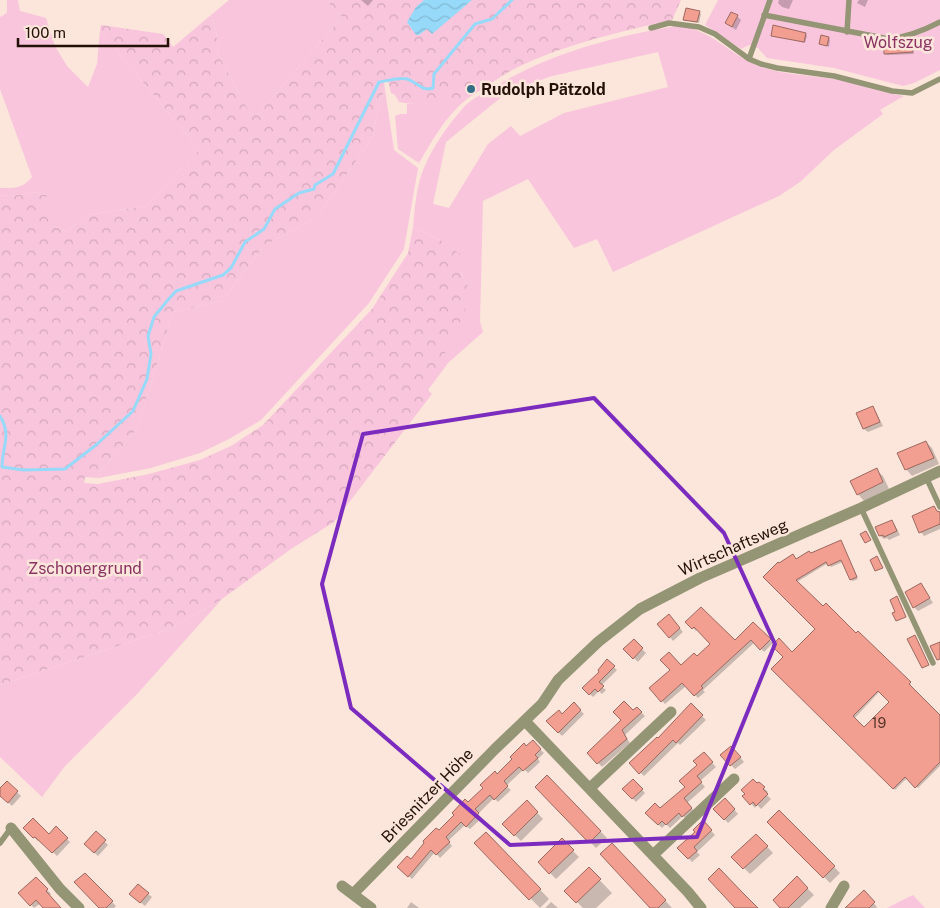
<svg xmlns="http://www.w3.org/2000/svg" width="940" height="908" font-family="'Public Sans',sans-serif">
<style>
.green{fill:#f8c5dc;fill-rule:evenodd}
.forest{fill:url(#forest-crowns)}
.water{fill:url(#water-waves)}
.shadow{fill:#0003;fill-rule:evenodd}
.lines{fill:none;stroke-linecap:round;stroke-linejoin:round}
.stream{stroke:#97d9f9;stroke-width:3}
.building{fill:#f29f92;stroke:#9d685f;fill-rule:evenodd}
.lane{stroke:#949575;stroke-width:5.5}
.street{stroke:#949575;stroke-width:11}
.marked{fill:none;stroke:#7b2cbf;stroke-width:4;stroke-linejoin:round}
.poi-dot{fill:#346d87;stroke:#fce6db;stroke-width:2}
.labels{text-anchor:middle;stroke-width:5;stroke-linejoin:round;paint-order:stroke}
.number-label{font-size:14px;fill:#57342a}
.park-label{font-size:16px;fill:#8a3363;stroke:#fce6db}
.poi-label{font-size:16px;font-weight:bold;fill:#231107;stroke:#fce6db;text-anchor:start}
.street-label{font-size:16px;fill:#231107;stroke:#fce6db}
</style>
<defs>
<pattern id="forest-crowns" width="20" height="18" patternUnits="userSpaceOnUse" patternTransform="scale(1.25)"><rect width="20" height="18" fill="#f8c5dc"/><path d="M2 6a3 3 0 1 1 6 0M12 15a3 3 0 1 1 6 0" fill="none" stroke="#d4a8bb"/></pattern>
<pattern id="water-waves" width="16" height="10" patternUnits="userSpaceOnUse" patternTransform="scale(1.25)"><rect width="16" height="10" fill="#97d9f9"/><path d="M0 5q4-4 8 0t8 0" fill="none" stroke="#82b9d4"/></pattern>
</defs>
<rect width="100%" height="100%" fill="#fce6db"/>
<path class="green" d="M 7,0 L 18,0 L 20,11 L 46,18 L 55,46 L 67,66 L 88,87 L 97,64 L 100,30 L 199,150 L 146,206 L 87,215 L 67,231 L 53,226 L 43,204 L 46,196 L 40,195 L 38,192 L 10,196 L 0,195 L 0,188 C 15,188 22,189 32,177 L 0,89 L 0,17 L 7,13 Z
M 229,0 L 326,0 L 342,17 L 257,115 L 251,115 L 219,56 L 216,31 L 211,15 Z
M 718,0 L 940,0 L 940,70 L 914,83 L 903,86 L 834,68 L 767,58 L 758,48 L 749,45 L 741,49 L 705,25 Z
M 676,26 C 710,27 730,56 761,67 C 784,75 809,75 833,79 C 857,83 879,92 904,96 L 880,110 L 883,114 L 834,150 L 800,182 L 779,196 L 613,272 L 597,239 L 574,248 L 528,179 L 483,201 L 480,322 L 483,332 L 448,363 L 428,390 L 427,389 L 469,288 L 460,270 L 440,240 L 413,227 C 415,208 416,186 424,168 C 433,146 448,125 464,107 C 472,98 485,93 496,86 C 551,53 612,37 676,26 ZM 658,52 L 668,87 L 564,113 L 520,136 L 511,126 L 488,144 L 449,208 L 433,204 L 446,142 L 509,91 L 552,76 Z
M 385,90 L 394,150 L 418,168 L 404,249 L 369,303 L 261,420 L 229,439 L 200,453 L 151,468 L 99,478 L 100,472 L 137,429 L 173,312 L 222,301 L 264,246 L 316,218 L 373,137 L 378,105 Z
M 466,97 L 467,99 C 446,115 432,141 419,163 L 398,149 L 395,116 L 400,114 L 407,114 L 407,104 L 430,103 Z
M 222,599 L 138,693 L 65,766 L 42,797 L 0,757 L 0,685 L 172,628 Z
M 913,895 L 925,908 L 887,908 Z"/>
<path class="forest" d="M 326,0 L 681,0 L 672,20 C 619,32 565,44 516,68 C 499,77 483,89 467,99 L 465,97 C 444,101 421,107 399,102 L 395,95 L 391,93 L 388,81 L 384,82 L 385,90 L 378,105 L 373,137 L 316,218 L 264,246 L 222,301 L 173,312 L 137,429 L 100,472 L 99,478 L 85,477 L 84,483 L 98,484 L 149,474 L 200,460 L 231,446 L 263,425 L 372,309 L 408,253 L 413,227 L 440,240 L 460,254 L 460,270 L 469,288 L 465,312 L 427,389 L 432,394 L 334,522 L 291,549 L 222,599 L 172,628 L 0,685 L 0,195 L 10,196 L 38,192 L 40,195 L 47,195 L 43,204 L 57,213 L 53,226 L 67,231 L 87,215 L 146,206 L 199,150 L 100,30 L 101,25 L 163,34 L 173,47 L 211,15 L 216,31 L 219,56 L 251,115 L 257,115 L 342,17 Z"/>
<path class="water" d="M 424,0 L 472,0 L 432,34 L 427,29 L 419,35 L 416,35 L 407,22 L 416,7 Z"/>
<path class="shadow" d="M 361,0 L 373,0 L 368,6 Z
M 779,0 L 793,0 L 789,9 L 782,7 L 778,3 Z
M 859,0 L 868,0 L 865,7 L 857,3 Z
M 699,12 L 701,14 L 699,23 L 684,20 Z
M 737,16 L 741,20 L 736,30 L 726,23 Z
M 806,34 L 807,36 L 805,43 L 772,35 Z
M 829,38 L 830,40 L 829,47 L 820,43 Z
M 911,45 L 914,54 L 887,55 L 885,54 L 894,48 Z
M 873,408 L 876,412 L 883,426 L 868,432 L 864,429 L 858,414 Z
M 926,442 L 932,448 L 939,464 L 912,476 L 906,469 Z
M 876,470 L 883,476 L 889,489 L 864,501 L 858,494 Z
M 891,521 L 895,525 L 900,535 L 889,540 L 887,538 L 884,539 L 880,536 Z
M 940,522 L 940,529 L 924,536 L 921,532 Z
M 842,543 L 858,579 L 853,581 L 851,580 L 843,562 L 831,567 L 828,563 L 797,582 L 823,608 L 856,634 L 858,632 L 911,684 L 909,687 L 940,717 L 940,766 L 918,788 L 907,778 L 895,790 L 772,669 L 785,657 L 772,644 L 764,652 L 755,642 L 703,690 L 705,692 L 698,698 L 686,686 L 665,704 L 650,688 L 681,667 L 697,658 L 712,644 L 698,629 L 696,631 L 687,622 L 735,642 L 753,623 L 775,645 L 792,654 L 817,629 L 764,577 L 796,560 ZM 880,691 L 891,702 L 864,729 L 854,719 Z
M 921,584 L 933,603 L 918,611 L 914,607 Z
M 673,620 L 683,632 L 673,641 L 670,637 Z
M 634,641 L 646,653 L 638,662 L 625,649 Z
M 608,661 L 617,670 L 601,686 L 606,690 L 602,694 L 599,691 L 593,697 L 584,688 L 601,672 Z
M 574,704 L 584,714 L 562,736 L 548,721 L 562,715 Z
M 691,705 L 706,720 L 680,745 L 678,743 L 644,776 L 630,763 L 658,740 Z
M 637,708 L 645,716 L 625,735 L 630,743 L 602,767 L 589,753 Z
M 532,742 L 544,753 L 538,759 L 540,762 L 528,773 L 524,769 L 506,786 L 511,790 L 498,802 L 494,798 L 478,814 L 482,818 L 470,829 L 465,825 L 448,841 L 452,846 L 440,858 L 435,852 L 412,879 L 399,867 L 411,861 L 439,832 Z
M 735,751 L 744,762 L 735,769 L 731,765 Z
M 708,758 L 716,767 L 700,781 L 705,787 L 687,803 L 695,812 L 687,820 L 683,816 L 670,828 L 666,824 L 662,828 L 647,813 L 660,810 L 687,787 Z
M 547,777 L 607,838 L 596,848 L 536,787 Z
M 633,780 L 645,793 L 636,802 L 624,789 Z
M 7,783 L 21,796 L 12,806 L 0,794 L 0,790 Z
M 757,785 L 763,787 L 768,792 L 766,794 L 771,799 L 761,809 L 757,805 L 755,808 L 744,796 Z
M 725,799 L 738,814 L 728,823 L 715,809 Z
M 527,802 L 543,819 L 521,841 L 504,824 Z
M 779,812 L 840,873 L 830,883 L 769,822 Z
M 703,822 L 715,835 L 697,852 L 700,855 L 692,862 L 679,848 L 697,832 Z
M 24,828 L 49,835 L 56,828 L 70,842 L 57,856 L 39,839 L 38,841 Z
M 96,833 L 108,845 L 98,856 L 85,844 Z
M 486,833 L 549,899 L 540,908 L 476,843 Z
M 756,835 L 773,853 L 750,874 L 733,857 Z
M 562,840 L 579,857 L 556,879 L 539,862 Z
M 625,857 L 672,908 L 652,908 Z
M 589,869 L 612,893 L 596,908 L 583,908 L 566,891 Z
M 85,874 L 116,906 L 114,908 L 101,908 Z
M 36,878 L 51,894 L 49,896 L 60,908 L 45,908 L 41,903 L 34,908 L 20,893 Z
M 797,878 L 814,895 L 800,908 L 782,908 Z
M 864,892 L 877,907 L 876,908 L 847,908 Z
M 148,894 L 152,897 L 145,906 L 135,898 Z
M 411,902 L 419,908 L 407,908 Z
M 551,902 L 558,908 L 545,908 Z"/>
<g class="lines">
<path class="stream" d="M 0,416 C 12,435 2,447 2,467 L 24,470 L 65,469 L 96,445 L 133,411 L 147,379 L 151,354 L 148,336 L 154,317 L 167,301 L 176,291 L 223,275 L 231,268 L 245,242 L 264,229 L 275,209 L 299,193 L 314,189 L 315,185 L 333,174 L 379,82 C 388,81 399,77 407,79 C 417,82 422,92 433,88 L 434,74 L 475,24 L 492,19 L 512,0"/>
</g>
<path class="building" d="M 686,8 L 700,11 L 697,22 L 683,20 Z
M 731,12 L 738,15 L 732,27 L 725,23 Z
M 773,25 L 806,33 L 804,42 L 771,36 Z
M 821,35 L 829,37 L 827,46 L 819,44 Z
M 912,44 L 913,52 L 884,54 L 884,46 L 894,47 Z
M 873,406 L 880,422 L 863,429 L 856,413 Z
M 926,441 L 934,458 L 905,470 L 897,453 Z
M 877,468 L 883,482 L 857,495 L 850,481 Z
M 934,506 L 937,511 L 940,512 L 940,524 L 919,533 L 912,516 Z
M 892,520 L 897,531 L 884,537 L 883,535 L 879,536 L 875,527 Z
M 866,531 L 871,540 L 865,543 L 860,534 Z
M 841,540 L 857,577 L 850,580 L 841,560 L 828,566 L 826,562 L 796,580 L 823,606 L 826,603 L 856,633 L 858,631 L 911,682 L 909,684 L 940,715 L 940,762 L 915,788 L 905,777 L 893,789 L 771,669 L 783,657 L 772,646 L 779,638 L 792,652 L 815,629 L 763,577 L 778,562 L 779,563 L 793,554 L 796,559 L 809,551 L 811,553 ZM 878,691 L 889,702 L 864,727 L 853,716 Z
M 877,556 L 883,568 L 875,571 L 870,560 Z
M 921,583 L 930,598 L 913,608 L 905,592 Z
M 897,596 L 906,617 L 896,621 L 892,613 L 895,612 L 890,600 Z
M 701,607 L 735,640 L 753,622 L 771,639 L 760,650 L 751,640 L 701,686 L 703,688 L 694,696 L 682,683 L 661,702 L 649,688 L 670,670 L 660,660 L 669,652 L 681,665 L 694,653 L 697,656 L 710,644 L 694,627 L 692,629 L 685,622 Z
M 669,614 L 680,628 L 669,638 L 657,624 Z
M 915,635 L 929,665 L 922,668 L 907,639 Z
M 634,639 L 643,648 L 633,659 L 623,649 Z
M 940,642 L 940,659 L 937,660 L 930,646 Z
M 607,659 L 615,666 L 599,682 L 604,686 L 598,692 L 595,689 L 589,695 L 582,688 L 599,672 L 598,670 Z
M 624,701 L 633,710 L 637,707 L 642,712 L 622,730 L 627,739 L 597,764 L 587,753 L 621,720 L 613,712 Z
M 574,702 L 581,710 L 558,733 L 546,721 L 559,710 L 562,714 Z
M 691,703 L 703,715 L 676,743 L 673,740 L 639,774 L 629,763 L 657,737 L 658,738 Z
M 533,740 L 541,749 L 535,755 L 538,758 L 523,771 L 519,767 L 504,781 L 508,786 L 494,800 L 490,795 L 475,809 L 479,813 L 466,827 L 461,822 L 446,837 L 450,842 L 436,855 L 431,850 L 408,877 L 397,867 L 407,856 L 411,859 L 424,843 L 423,841 L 436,828 L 439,830 L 454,815 L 452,813 L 465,799 L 468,802 L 483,788 L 480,785 L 495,771 L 497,774 L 512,759 L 510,757 L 524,743 L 526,746 Z
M 731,746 L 741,757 L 730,766 L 720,755 Z
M 704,752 L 713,762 L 697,776 L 702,782 L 684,798 L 692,808 L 682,817 L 679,813 L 666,825 L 662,821 L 658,825 L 645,813 L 655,803 L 660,808 L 685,787 L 679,781 L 697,765 L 693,761 Z
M 547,775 L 601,831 L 589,843 L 535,787 Z
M 633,779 L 643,789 L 632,799 L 622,789 Z
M 753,779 L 757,783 L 759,782 L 765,787 L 763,789 L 768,794 L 756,806 L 753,802 L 750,805 L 742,796 L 745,794 L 741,790 Z
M 7,781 L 18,791 L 8,803 L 0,796 L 0,788 Z
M 725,798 L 735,809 L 724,820 L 713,809 Z
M 527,800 L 538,812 L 514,836 L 502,824 Z
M 779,810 L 835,866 L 823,878 L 767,822 Z
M 33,818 L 49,834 L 56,826 L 68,838 L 52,853 L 35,837 L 33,838 L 23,828 Z
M 703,820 L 712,830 L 694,847 L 697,851 L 688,859 L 677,848 L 695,832 L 693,830 Z
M 96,831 L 106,840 L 94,853 L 84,844 Z
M 486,832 L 541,889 L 529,900 L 474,843 Z
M 756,834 L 768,846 L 743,869 L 731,857 Z
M 562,838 L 574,850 L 549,874 L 538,862 Z
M 612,843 L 666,900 L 658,908 L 650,908 L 600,854 Z
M 589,867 L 601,879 L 576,903 L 564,891 Z
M 719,868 L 742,892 L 758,908 L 735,908 L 708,879 Z
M 85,873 L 113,901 L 106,908 L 99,908 L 74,882 Z
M 797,876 L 808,888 L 788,908 L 780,908 L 773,900 Z
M 36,877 L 48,889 L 46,891 L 61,908 L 43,908 L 36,900 L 30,906 L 18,893 Z
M 138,884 L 149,893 L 140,903 L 129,894 Z
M 864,890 L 875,902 L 869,908 L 845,908 Z"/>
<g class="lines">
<path class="lane" d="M 764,15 L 889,39 C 908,37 923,31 940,22
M 651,28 L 669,23 L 699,27 L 715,34 L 749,59 L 761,64 L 777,68 L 834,76 L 892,91 L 912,93 L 940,79
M 847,32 L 849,0
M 749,59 L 770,0
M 926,477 L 940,507
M 861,508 L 933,663
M 0,843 L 11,828"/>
<path class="street" d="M 525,721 L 688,892 L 701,908
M 590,788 L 671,712
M 11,828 L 60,889 L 79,908
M 653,855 L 734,779
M 342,886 L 371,908
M 353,894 L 495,749 L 542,704 L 558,680 L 598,642 L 640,609 L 700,578 L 861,508 L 940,471
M 831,908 L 844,886"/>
</g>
<path class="marked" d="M 594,398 L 724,533 L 775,644 L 697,837 L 510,845 L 351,708 L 322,584 L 363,434 Z"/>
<circle class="poi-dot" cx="471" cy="89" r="5"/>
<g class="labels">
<g class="number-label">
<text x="879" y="728">19</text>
</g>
<g class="park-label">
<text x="898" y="48">Wolfszug</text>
<text x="85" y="574">Zschonergrund</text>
</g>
<g class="poi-label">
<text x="481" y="95">Rudolph Pätzold</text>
</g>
<g class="street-label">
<text transform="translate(733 547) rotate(-24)" y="6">Wirtschaftsweg</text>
<text transform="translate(427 795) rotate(-46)" y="6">Briesnitzer Höhe</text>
</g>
</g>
<path d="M18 38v8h150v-8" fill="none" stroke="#231107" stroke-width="2.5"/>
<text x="25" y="38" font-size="15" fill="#231107" stroke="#fce6db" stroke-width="4" paint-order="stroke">100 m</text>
</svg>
